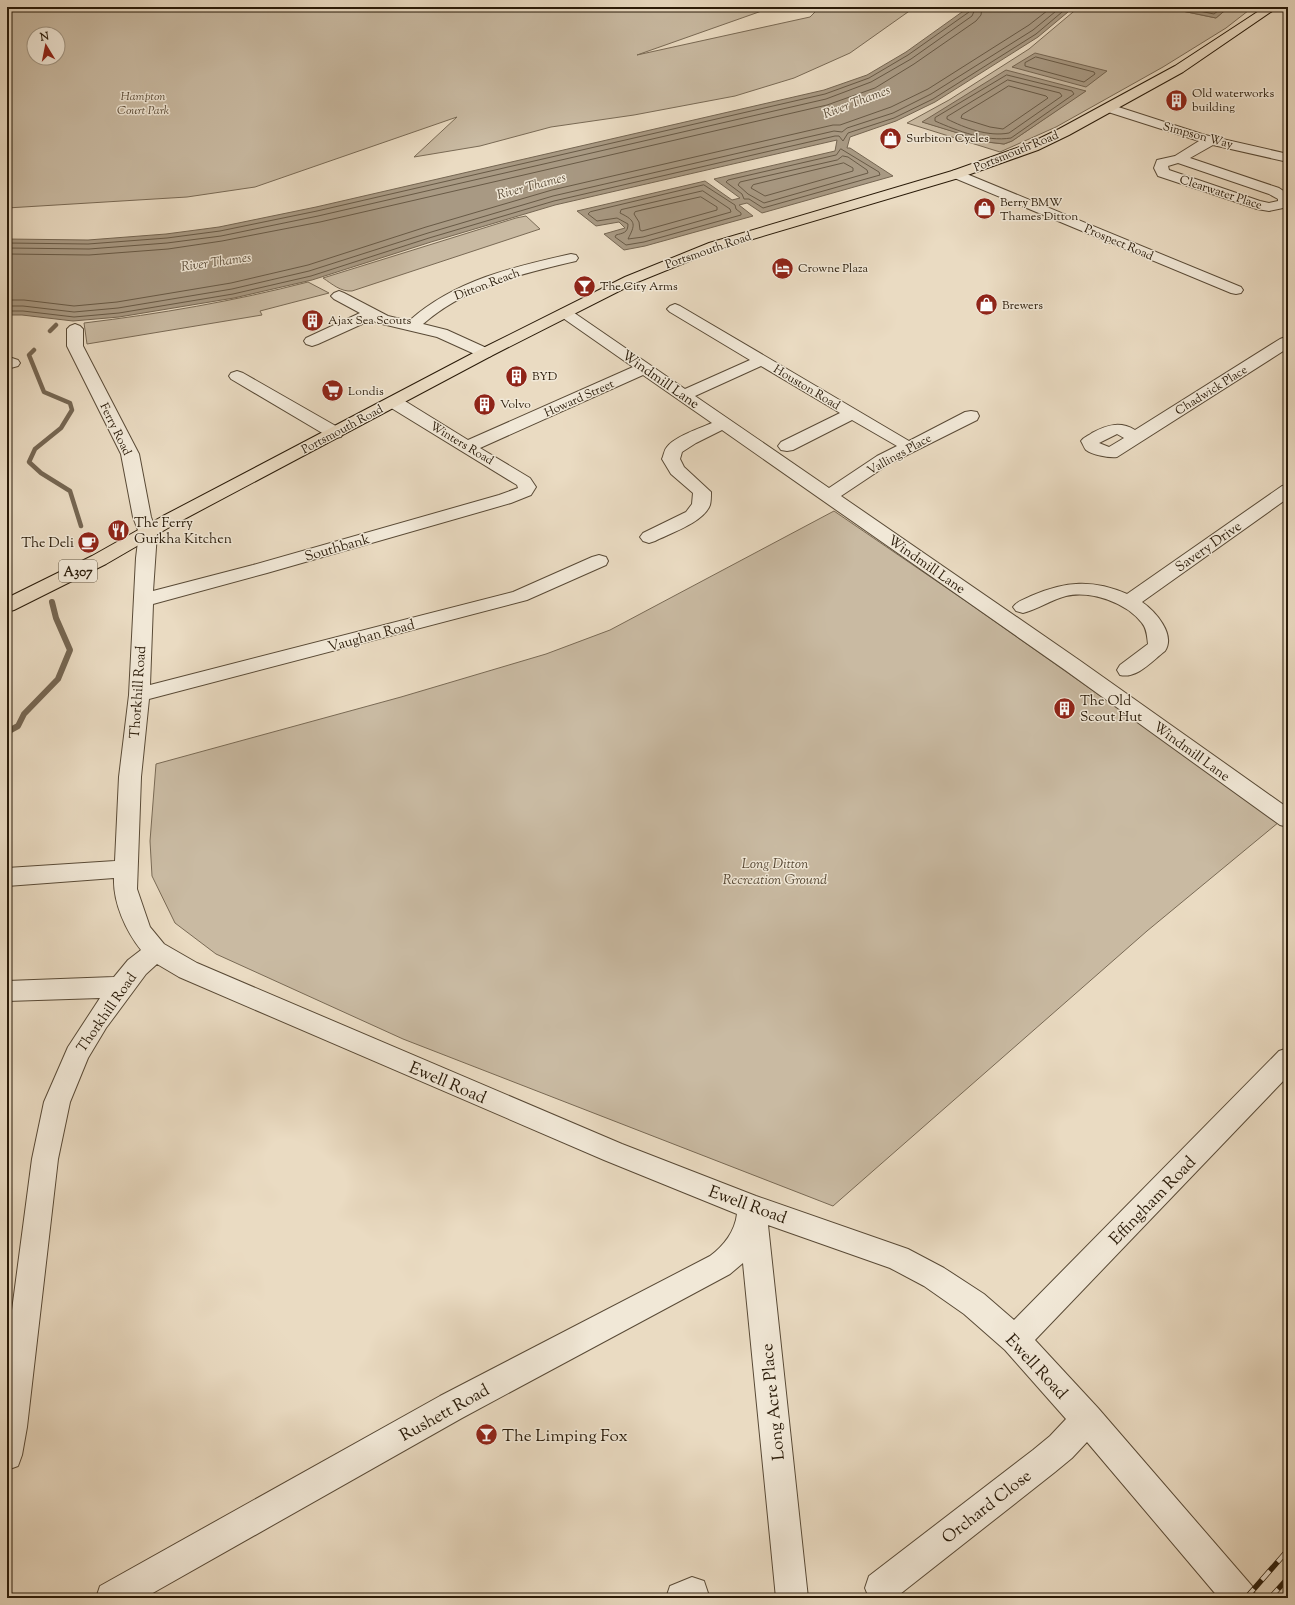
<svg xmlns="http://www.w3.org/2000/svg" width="1295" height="1605" font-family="'Sorts Mill Goudy',serif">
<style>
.green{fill:#c9baa2;stroke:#796a55;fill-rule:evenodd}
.water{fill:#a89983;stroke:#756652}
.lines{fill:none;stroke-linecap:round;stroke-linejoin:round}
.shore{stroke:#685a46;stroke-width:1}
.stream-far1{stroke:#756652;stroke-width:4.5}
.stream{stroke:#756652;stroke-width:6}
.minor-casing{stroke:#594a36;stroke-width:2}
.major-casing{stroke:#291a08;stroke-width:2}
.minor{fill:#f1e8d7;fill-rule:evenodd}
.major{fill:#eadbc2;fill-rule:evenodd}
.rail-casing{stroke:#291a08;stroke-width:5.5}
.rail{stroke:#f1e8d7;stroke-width:4;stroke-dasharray:12;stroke-linecap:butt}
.labels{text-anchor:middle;stroke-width:3;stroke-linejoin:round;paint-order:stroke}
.far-poi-label{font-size:12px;fill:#291a08;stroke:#f1e8d7;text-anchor:start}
.far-park-label{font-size:12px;font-style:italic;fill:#594a36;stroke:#f1e8d7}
.far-street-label{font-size:12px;fill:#291a08;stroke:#f1e8d7}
.far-water-label{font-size:13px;font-style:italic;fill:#5c4d39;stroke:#f1e8d7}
.shield{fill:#f1e8d7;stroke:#655846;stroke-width:1}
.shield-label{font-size:13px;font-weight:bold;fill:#291a08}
.street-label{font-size:14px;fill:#291a08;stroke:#f1e8d7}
.poi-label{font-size:14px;fill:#291a08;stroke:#f1e8d7;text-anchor:start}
.park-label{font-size:14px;font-style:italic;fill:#594a36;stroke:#f1e8d7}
.near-street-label{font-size:17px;fill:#291a08;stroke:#f1e8d7}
.near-poi-label{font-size:17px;fill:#291a08;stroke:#f1e8d7;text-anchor:start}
</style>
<rect width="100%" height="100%" fill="#eadbc2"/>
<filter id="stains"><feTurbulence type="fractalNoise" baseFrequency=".005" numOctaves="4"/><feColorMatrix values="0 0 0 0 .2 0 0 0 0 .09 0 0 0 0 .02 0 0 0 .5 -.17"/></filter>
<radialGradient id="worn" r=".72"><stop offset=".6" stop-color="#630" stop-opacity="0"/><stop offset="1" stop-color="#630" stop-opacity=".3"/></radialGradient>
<path class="green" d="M 7,7 L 773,7 L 637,55 L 810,17 L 820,7 L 915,7 L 850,53 L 794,78 L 735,96 L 634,115 L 551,127 L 480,146 L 414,157 L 457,117 L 255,187 L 187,197 L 7,208 ZM 34,34 L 58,34 L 58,58 L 34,58 Z
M 1079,7 L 1163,7 L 1216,18 L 1229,7 L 1253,7 L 1226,28 L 1163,67 L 1056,127 L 1000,152 L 907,123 L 949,100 L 1029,49 ZM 1085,91 L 1012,141 L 1004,144 L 987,142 L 923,122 Z
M 526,216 L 540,229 L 352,291 C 341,292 332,284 323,278 L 516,218 Z
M 308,282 L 329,293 L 260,311 L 262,315 L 87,344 L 84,323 C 159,314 235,301 308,282 Z
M 834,511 L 970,604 L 1279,822 L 1147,931 L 833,1206 L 403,1039 L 216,954 L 175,923 L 152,876 L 150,841 L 156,764 L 401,697 L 546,654 L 610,630 Z"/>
<path class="water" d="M 969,7 L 1074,7 L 1038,37 L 935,102 L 896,121 L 850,137 L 847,148 L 850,148 L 893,176 L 762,213 L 747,203 L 739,205 L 753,216 L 645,246 L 624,250 L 604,234 L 625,228 L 619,222 L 596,226 L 577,211 L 705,181 L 732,200 L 740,198 L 714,179 L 835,151 L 837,140 L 555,205 L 431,242 L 312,280 L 234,298 L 119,317 L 73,321 L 22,315 L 7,315 L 7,239 L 88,240 L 166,234 L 219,227 L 316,207 L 824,90 L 867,75 L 906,52 Z
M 1163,7 L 1229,7 L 1216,18 Z
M 1035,53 L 1107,71 L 1086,87 L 1012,67 Z
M 1006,70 L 1086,91 L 1012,141 L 1004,144 L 987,142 L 922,122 Z"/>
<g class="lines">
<path class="shore" d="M 1180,7 L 1214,14 L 1223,7
M 1036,57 L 1094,72 L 1095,74 L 1084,82 L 1025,66 L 1025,63 Z
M 1007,75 L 1072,91 L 1074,94 L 1011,138 C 986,142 958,131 935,121 L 935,118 Z
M 1008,80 L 1060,93 L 1062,96 L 1009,133 C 988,137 965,128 947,119 L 947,117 Z
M 1009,86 L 1046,96 L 1048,98 L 1003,129 L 990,127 L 961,118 L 962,115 Z
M 841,149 L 879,172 L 880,175 L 763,208 L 749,199 L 744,199 L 742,194 L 726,182 L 728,180 L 836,155 Z
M 843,156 L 848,157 L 867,170 L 868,173 L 764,203 L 748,194 L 738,185 L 740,182 L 837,160 Z
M 844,163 L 853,168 L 853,171 L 765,196 L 751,188 L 753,185 Z
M 704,185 L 735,205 L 736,209 L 741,213 L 741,215 L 644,242 L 626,245 L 615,237 L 616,235 C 623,233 628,233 628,224 L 617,218 L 597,221 L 588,214 L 590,212 Z
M 703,191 L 730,209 L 731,212 L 643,237 L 628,239 C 635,225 637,221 620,213 L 621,210 Z
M 701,197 L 717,207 L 717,210 L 642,231 L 640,230 L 639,222 L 634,214 L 635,212 Z
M 7,243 L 88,244 L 167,238 L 220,231 L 317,211 L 825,94 L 869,78 L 908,55 L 969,12 L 971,7
M 7,248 L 89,249 L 167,243 L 221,236 L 318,216 L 826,99 L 871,82 L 911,59 L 972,16 L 976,7
M 7,254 L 89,255 L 168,249 L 222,241 L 320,222 L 827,105 L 875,88 L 914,64 L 976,21 L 981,15 L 982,7
M 7,300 L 24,300 L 74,306 L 117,302 L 231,283 L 308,265 L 426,227 L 552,190 L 833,125 L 840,125 L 891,107 L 928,89 L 1029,25 L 1052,7
M 7,306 L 23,306 L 74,312 L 118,308 L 232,289 L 309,271 L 428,233 L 553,196 L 834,131 L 842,132 L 847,128 L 893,113 L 931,94 L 1033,30 L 1061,7
M 7,311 L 23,311 L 74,317 L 119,313 L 233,294 L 311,276 L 429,238 L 554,201 L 835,136 L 839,136 L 843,141 L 848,133 L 894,118 L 933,99 L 1036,34 L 1068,7"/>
<path class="stream-far1" d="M 50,331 L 56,325
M 34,350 L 29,355 L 44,392 L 70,403 L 72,410 L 61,428 L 35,449 L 29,462 L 41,473 L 70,491 L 81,526"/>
<path class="stream" d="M 7,732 L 18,726 L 24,714 L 58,679 L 70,650 L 56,618 L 52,602"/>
<defs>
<path id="minor" d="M 1109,104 L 1205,135 L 1288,154 L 1288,162 L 1213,145 L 1190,158 L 1279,188 L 1288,194 L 1288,207 L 1269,211 L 1257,209 L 1158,176 L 1154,168 L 1157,160 L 1175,156 L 1199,141 L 1105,111 L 1103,108 L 1105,105 ZM 1178,163 L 1269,194 L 1278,199 L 1278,201 L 1269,203 L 1260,201 L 1169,170 L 1168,166 Z
M 957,170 L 1241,287 L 1243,290 L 1241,293 L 1236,294 L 1231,293 L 952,177 L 950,174 L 952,171 Z
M 571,254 L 576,255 L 578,258 L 576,261 C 522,274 466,286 423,324 L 447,330 L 491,350 L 493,353 L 491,356 L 485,358 L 479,356 L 437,337 L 378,323 L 371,320 L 318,344 L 312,346 L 306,344 L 304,341 L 306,338 L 360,313 L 334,299 L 331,296 L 334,293 L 339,291 L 344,293 L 388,316 L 409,321 C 455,280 513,267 571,254 Z
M 675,304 L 680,306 L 909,441 L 965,412 L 971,411 L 977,412 L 979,416 L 977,420 L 889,464 L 841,496 L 1079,660 L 1288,808 L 1288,827 L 1280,825 L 1065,670 L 722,430 L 696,443 L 682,452 L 680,459 L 684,467 L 711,492 C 711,496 711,501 710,505 C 704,522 671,533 655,541 L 649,543 L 643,541 L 640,537 L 643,533 L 686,512 L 692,504 L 693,493 L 671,474 L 662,459 C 664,455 664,450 667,447 C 674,437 700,428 712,423 L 643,375 L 480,448 L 530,478 L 536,487 L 531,495 L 511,503 L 267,573 L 153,604 L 150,685 L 513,592 L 592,557 L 599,555 L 606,557 L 608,561 L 606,565 L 527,600 L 149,699 L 141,777 L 137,889 L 150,927 L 164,944 L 197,963 L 622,1144 L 756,1196 L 908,1249 L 944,1268 L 984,1294 L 1014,1320 L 1279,1051 L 1288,1048 L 1288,1076 L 1035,1340 L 1098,1408 L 1252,1586 L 1256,1598 L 1219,1598 L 1087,1442 L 1072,1458 L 1055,1472 L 895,1598 L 869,1598 L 865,1588 L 869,1576 L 1033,1450 L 1050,1436 L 1066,1419 L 1005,1350 L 964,1314 L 924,1286 L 890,1268 L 768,1225 L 808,1598 L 776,1598 L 743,1263 L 730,1274 L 462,1418 L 144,1598 L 96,1598 L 100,1586 L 440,1396 L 710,1256 C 724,1246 735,1231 737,1214 L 604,1160 L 179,977 L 157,964 L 146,974 L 106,1028 L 88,1058 L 70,1102 L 58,1159 L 27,1427 L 22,1455 L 18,1466 L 7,1470 L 7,1348 L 32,1159 L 44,1102 L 68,1047 L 100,998 L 7,1001 L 7,981 L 114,977 L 128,960 L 141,950 C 126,931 113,903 114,878 L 7,886 L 7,868 L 115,861 L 119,777 L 129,695 L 136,558 L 139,533 L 133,517 L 121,454 L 67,346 L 67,329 L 70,326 L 75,324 L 80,326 L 83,329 L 83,346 L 139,454 L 151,517 L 157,533 L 153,591 L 253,565 L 499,495 L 518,488 L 517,485 L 388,406 L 386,402 L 388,398 L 394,397 L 400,398 L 468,440 L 633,367 L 560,316 L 557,313 L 560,310 L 565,308 L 570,310 L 685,389 L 750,360 L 670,312 L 667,309 L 670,306 ZM 761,366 L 840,413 L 781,442 L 778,446 L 781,450 L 787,451 L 793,450 L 852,420 L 897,446 L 877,456 L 829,488 L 695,396 Z
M 1288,336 L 1288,348 L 1117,457 C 1110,458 1092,455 1086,450 C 1084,448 1083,444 1081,441 C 1084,437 1088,436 1092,433 C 1107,425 1120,421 1135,430 L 1280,339 ZM 1117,434 L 1124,438 L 1109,447 L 1099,443 Z
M 12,358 L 18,360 L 20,363 L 18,366 L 7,369 L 7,359 Z
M 237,371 L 243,373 L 341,429 L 343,433 L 341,437 L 335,438 L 329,437 L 231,379 L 229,376 L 231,373 Z
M 1288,485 L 1288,498 L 1142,602 C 1155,611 1176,634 1165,651 C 1152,661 1137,679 1120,675 L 1117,670 L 1120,665 L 1148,644 C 1147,636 1147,629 1142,623 C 1127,603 1091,590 1066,596 C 1051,600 1038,609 1023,613 L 1016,611 L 1013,607 C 1017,601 1025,599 1031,596 C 1065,581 1093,579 1127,594 L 1282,486 Z
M 692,1577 L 704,1581 L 708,1593 L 706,1598 L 666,1598 L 670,1586 Z"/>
<path id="major" d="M 1265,7 L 1278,7 L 1183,72 L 1069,135 L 1038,150 L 962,177 L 719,249 L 635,283 L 491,356 L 175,524 L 106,564 L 14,610 L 7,612 L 7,598 L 92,556 L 163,516 L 479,350 L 625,277 L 709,243 L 952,171 L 1028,144 L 1059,129 L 1175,66 Z"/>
</defs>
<use href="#minor" class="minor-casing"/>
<use href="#major" class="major-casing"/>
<use href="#minor" class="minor"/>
<use href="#major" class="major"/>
<defs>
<path id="rail" d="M 1246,1598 L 1288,1550
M 1270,1598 L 1288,1578"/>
</defs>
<use href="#rail" class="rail-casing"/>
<use href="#rail" class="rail"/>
</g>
<defs>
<symbol id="building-disc" viewBox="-11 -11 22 22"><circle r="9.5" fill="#8f2418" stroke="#f1e8d7"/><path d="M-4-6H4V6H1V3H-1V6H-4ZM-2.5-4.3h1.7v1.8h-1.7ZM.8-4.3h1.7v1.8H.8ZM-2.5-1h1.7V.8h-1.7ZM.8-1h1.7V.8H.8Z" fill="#fff"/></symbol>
<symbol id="shop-disc" viewBox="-11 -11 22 22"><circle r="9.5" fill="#8f2418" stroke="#f1e8d7"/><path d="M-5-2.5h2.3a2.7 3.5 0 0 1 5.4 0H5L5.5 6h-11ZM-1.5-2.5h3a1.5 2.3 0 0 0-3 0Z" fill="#fff"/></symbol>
<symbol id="hotel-disc" viewBox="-11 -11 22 22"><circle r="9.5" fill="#8f2418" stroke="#f1e8d7"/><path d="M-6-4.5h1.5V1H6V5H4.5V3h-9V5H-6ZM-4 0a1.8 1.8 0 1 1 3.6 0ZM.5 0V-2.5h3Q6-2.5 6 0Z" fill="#fff"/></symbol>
<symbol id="bar-disc" viewBox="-11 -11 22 22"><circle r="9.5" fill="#8f2418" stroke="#f1e8d7"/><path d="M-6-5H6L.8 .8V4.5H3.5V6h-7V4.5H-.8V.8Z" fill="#fff"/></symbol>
<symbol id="supermarket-disc" viewBox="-11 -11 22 22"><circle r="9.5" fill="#8f2418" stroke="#f1e8d7"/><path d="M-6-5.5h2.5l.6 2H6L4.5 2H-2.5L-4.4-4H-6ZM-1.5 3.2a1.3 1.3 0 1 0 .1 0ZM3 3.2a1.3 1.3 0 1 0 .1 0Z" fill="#fff"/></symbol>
<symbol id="restaurant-disc" viewBox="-11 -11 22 22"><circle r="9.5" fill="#8f2418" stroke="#f1e8d7"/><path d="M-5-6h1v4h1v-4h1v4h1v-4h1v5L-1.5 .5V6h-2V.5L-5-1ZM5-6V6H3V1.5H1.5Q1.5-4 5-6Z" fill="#fff"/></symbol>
<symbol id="cafe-disc" viewBox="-11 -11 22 22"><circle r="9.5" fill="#8f2418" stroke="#f1e8d7"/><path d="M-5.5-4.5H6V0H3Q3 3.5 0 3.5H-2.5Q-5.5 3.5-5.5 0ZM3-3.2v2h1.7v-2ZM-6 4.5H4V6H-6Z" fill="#fff"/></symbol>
</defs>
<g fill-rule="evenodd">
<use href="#building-disc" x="1164" y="88" width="25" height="25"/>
<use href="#shop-disc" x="878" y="126" width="25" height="25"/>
<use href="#shop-disc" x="972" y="196" width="25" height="25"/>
<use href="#hotel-disc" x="770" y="256" width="25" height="25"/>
<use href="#bar-disc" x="572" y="274" width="25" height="25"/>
<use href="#shop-disc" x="974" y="292" width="25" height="25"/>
<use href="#building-disc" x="300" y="308" width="25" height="25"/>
<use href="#building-disc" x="504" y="364" width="25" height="25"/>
<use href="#supermarket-disc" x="320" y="378" width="25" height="25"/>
<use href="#building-disc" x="472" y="392" width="25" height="25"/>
<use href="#restaurant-disc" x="106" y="518" width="25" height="25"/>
<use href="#cafe-disc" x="76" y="530" width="25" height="25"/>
<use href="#building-disc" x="1052" y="696" width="25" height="25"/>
<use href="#bar-disc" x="474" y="1422" width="25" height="25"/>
</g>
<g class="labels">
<g class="far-poi-label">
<text x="1192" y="97">Old waterworks<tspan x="1192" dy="14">building</tspan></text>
<text x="906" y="142">Surbiton Cycles</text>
<text x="1000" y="206">Berry BMW<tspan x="1000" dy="14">Thames Ditton</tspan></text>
<text x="798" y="272">Crowne Plaza</text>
<text x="600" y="290">The City Arms</text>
<text x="1002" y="309">Brewers</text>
<text x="328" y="324">Ajax Sea Scouts</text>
<text x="532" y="380">BYD</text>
<text x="348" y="395">Londis</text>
<text x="500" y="408">Volvo</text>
</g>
<g class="far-park-label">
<text x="143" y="100">Hampton<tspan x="143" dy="14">Court Park</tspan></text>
</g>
<g class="far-street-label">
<text transform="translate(1198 135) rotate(15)" y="4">Simpson Way</text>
<text transform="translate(1016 151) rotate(-22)" y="4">Portsmouth Road</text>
<text transform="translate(1221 192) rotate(18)" y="4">Clearwater Place</text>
<text transform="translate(1119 242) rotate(23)" y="4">Prospect Road</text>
<text transform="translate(708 250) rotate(-19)" y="4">Portsmouth Road</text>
<text transform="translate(487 284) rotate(-21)" y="4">Ditton Reach</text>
<text transform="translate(807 387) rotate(31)" y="4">Houston Road</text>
<text transform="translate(1211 390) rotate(-32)" y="4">Chadwick Place</text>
<text transform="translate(579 398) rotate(-24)" y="4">Howard Street</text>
<text transform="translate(116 429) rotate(64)" y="4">Ferry Road</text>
<text transform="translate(342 429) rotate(-28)" y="4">Portsmouth Road</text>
<text transform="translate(462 443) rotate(31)" y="4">Winters Road</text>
<text transform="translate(899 454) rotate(-29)" y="4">Vallings Place</text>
</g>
<g class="far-water-label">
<text transform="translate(856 101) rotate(-21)" y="5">River Thames</text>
<text transform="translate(531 185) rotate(-15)" y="5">River Thames</text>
<text transform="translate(216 261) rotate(-8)" y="5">River Thames</text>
</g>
<rect class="shield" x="59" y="560" width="38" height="22" rx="3"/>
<g class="shield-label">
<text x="78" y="576">A307</text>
</g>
<g class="street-label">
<text transform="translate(661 379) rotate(35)" y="5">Windmill Lane</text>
<text transform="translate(1208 546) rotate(-35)" y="5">Savery Drive</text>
<text transform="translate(337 547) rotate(-16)" y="5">Southbank</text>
<text transform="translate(927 564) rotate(35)" y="5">Windmill Lane</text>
<text transform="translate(371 635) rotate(-15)" y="5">Vaughan Road</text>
<text transform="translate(137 692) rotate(-86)" y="5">Thorkhill Road</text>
<text transform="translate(1192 751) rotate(36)" y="5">Windmill Lane</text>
<text transform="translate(106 1012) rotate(-55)" y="5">Thorkhill Road</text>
</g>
<g class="poi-label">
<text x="134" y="527">The Ferry<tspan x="134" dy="16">Gurkha Kitchen</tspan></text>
<text x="74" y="547" text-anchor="end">The Deli</text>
<text x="1080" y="705">The Old<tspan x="1080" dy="16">Scout Hut</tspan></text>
</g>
<g class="park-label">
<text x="775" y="868">Long Ditton<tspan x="775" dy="16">Recreation Ground</tspan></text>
</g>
<g class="near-street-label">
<text transform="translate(448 1082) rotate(23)" y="6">Ewell Road</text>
<text transform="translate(1152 1200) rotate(-46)" y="6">Effingham Road</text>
<text transform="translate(748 1204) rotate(20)" y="6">Ewell Road</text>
<text transform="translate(1037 1366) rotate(47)" y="6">Ewell Road</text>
<text transform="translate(772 1402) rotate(-96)" y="6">Long Acre Place</text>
<text transform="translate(444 1412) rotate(-29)" y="6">Rushett Road</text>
<text transform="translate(986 1506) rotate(-38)" y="6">Orchard Close</text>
</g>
<g class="near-poi-label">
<text x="502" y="1441">The Limping Fox</text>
</g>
</g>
<rect width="1295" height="1605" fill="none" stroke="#eadbc2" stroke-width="24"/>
<rect x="8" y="8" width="1279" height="1589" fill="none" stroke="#291a08" stroke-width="2"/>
<rect x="12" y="12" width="1271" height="1581" fill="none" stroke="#291a08"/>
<g transform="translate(46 46) rotate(350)"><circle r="19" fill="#f1e8d7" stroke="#a19684"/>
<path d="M0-3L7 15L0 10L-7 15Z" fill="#8f2418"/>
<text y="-6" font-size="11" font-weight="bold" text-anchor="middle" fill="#291a08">N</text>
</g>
<rect width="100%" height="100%" filter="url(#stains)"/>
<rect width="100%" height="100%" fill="url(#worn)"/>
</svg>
